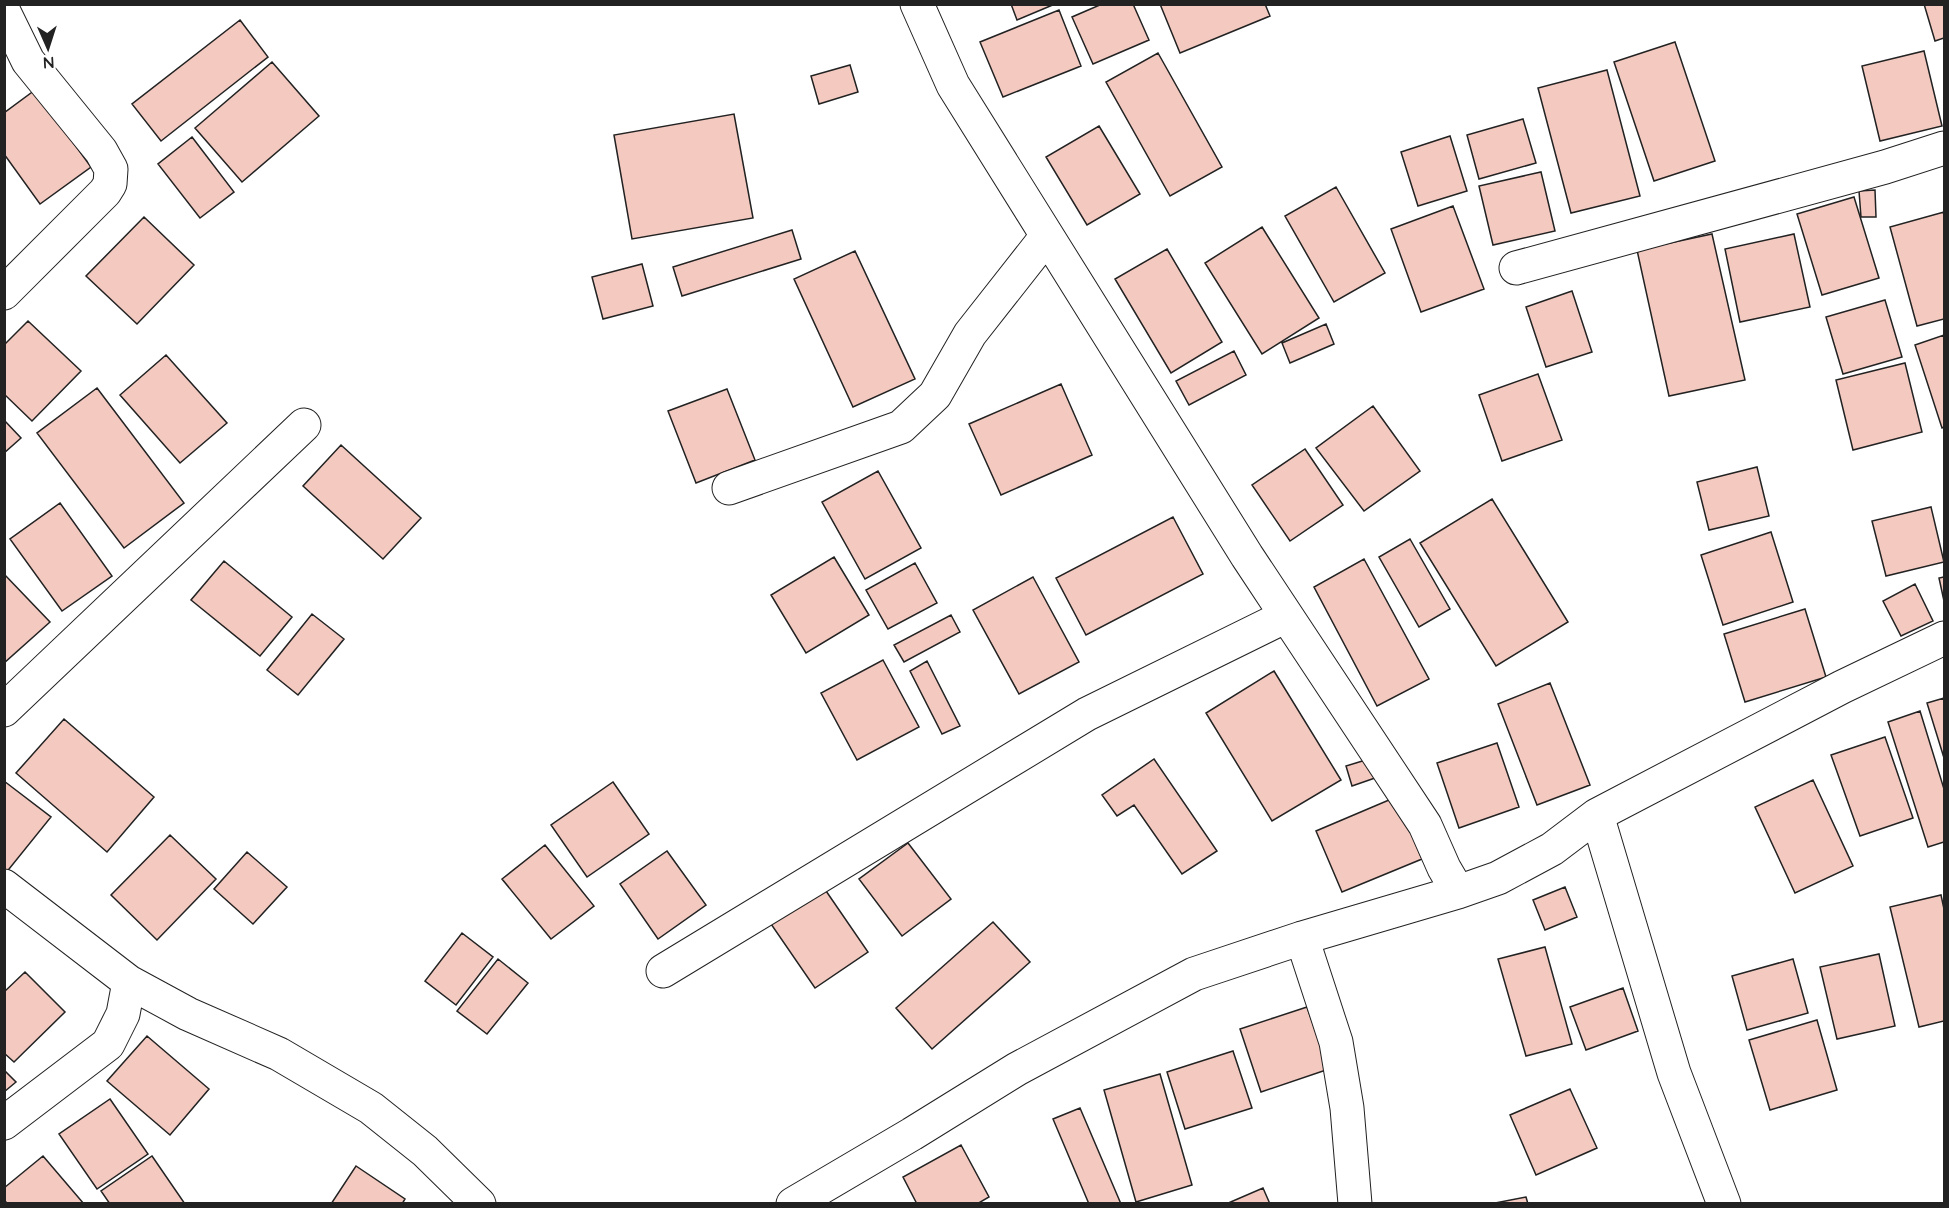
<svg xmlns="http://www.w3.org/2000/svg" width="1949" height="1208" font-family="Quicksand,sans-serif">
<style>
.building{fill:#f3c9c0;stroke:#222;stroke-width:1.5}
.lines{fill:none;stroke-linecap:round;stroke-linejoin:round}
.minor-casing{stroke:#222;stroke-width:35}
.minor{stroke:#fff;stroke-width:33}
</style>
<rect width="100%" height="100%" fill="#fff"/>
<path class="building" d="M 1011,4 L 1055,4 L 1017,20 Z
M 1102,4 L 1133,4 L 1149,40 L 1093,64 L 1072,17 Z
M 1160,4 L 1265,4 L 1270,16 L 1180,53 Z
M 1924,4 L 1944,4 L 1944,38 L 1935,41 Z
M 1059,10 L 1081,66 L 1003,97 L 980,42 Z
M 240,20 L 268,57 L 161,141 L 132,104 Z
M 1675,42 L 1715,161 L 1654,181 L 1614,62 Z
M 1924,51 L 1942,126 L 1880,141 L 1862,66 Z
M 1158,53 L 1222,167 L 1170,196 L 1106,82 Z
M 272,62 L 319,116 L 242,182 L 195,128 Z
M 850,65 L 858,92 L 819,104 L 811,76 Z
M 1607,70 L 1640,196 L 1571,213 L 1538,88 Z
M 35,90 L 91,167 L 40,204 L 4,154 L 4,113 Z
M 734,114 L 753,218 L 632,239 L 614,135 Z
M 1523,119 L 1536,163 L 1479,179 L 1467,135 Z
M 1099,126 L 1140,194 L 1087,225 L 1046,157 Z
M 1450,136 L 1467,191 L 1418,206 L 1401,152 Z
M 192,137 L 234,192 L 200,218 L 158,164 Z
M 1541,172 L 1555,231 L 1493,245 L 1479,186 Z
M 1336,187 L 1385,273 L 1334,302 L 1285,216 Z
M 1875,190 L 1876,217 L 1861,217 L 1859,191 Z
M 1854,197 L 1879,278 L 1822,295 L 1797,214 Z
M 1453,206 L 1484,289 L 1421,312 L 1391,229 Z
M 1944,212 L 1944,319 L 1917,326 L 1890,227 Z
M 144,217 L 194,265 L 137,324 L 86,276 Z
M 1262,227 L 1319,318 L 1262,354 L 1205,263 Z
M 792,230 L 801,259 L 682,296 L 673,267 Z
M 1712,234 L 1745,380 L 1669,396 L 1637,250 Z
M 1794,234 L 1810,307 L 1740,322 L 1725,249 Z
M 1167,249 L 1222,342 L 1171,373 L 1115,279 Z
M 855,251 L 915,379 L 853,407 L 794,279 Z
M 642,264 L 653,306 L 603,319 L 592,277 Z
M 1572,291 L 1592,352 L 1546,367 L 1526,307 Z
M 1885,300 L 1902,357 L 1843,374 L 1826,317 Z
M 28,321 L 81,371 L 32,421 L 4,394 L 4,345 Z
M 1326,324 L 1334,344 L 1290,363 L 1282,343 Z
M 1944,335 L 1944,427 L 1942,428 L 1915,345 Z
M 1234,351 L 1246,375 L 1189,405 L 1176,381 Z
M 166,355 L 227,423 L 180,463 L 120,395 Z
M 1905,363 L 1922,432 L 1853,450 L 1836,380 Z
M 1538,374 L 1562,440 L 1502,461 L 1479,395 Z
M 1061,384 L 1092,455 L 1001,495 L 969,424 Z
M 97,388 L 184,503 L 124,548 L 37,433 Z
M 727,389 L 755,460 L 696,483 L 668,411 Z
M 1373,406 L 1420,471 L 1364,511 L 1316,448 Z
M 4,420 L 21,438 L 4,453 Z
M 341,445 L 421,518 L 383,559 L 303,486 Z
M 1305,449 L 1343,505 L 1290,541 L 1252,485 Z
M 1757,467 L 1769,516 L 1709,530 L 1697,482 Z
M 878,471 L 921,548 L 865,579 L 822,502 Z
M 1492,499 L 1568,622 L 1496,666 L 1420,543 Z
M 60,503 L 112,576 L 62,611 L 10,539 Z
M 1931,507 L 1944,562 L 1886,576 L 1872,521 Z
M 1173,517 L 1203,574 L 1086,635 L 1056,578 Z
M 1771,532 L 1793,602 L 1723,625 L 1701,555 Z
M 1410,539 L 1450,609 L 1419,627 L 1379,557 Z
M 834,557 L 869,615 L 806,653 L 771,595 Z
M 1364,559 L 1429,679 L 1377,706 L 1314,587 Z
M 224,561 L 292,617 L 260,656 L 191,600 Z
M 915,563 L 937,603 L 888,629 L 866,590 Z
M 4,574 L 50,622 L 4,663 Z
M 1033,577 L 1079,662 L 1019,694 L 973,610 Z
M 1944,577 L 1944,601 L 1939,578 Z
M 1915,584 L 1933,621 L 1901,636 L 1883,601 Z
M 1805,609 L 1826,677 L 1745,702 L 1724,634 Z
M 312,614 L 344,639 L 298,695 L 267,670 Z
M 951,615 L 960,632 L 904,662 L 894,645 Z
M 883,660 L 919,727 L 857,760 L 821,693 Z
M 927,661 L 960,726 L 942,734 L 910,671 Z
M 1274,671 L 1341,780 L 1272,821 L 1206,713 Z
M 1550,683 L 1590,785 L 1537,805 L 1498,704 Z
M 1944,698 L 1944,758 L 1927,703 Z
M 1920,711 L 1944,789 L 1944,842 L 1928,847 L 1888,722 Z
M 64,719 L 154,797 L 107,852 L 16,773 Z
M 1885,737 L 1913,818 L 1860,836 L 1831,755 Z
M 1497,743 L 1519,807 L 1459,828 L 1437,763 Z
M 1154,759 L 1217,851 L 1182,874 L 1134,805 L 1117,816 L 1102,795 Z
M 1369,759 L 1375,778 L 1352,786 L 1346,766 Z
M 1813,780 L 1853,866 L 1795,893 L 1755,807 Z
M 4,781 L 51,817 L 5,874 L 4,874 Z
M 613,782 L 649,834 L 587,877 L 551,825 Z
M 1396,797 L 1422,859 L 1342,892 L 1316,831 Z
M 170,835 L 216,879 L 157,940 L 111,895 Z
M 908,843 L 951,899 L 902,936 L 859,879 Z
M 545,845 L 594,906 L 551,939 L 502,879 Z
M 667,851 L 706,905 L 658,939 L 620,884 Z
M 247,852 L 287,887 L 253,924 L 214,889 Z
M 1565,887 L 1577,917 L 1545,930 L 1533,900 Z
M 824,888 L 868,952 L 815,988 L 771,924 Z
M 1941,895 L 1944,909 L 1944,1021 L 1919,1027 L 1890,907 Z
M 993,922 L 1030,962 L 932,1049 L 896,1008 Z
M 462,933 L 493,957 L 456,1005 L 425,981 Z
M 1545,947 L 1572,1044 L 1526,1056 L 1498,959 Z
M 1879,954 L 1895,1026 L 1837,1039 L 1820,967 Z
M 498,959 L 528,983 L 487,1034 L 457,1011 Z
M 1793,959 L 1808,1013 L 1747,1030 L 1732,976 Z
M 25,972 L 65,1012 L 14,1062 L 4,1053 L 4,992 Z
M 1623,988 L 1638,1031 L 1586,1050 L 1570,1007 Z
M 1307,1007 L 1329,1069 L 1261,1092 L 1240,1029 Z
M 1817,1020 L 1837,1090 L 1770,1110 L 1749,1040 Z
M 147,1036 L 209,1089 L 170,1135 L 107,1081 Z
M 1233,1051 L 1252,1108 L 1185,1129 L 1167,1072 Z
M 4,1070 L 16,1082 L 4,1092 Z
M 1160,1074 L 1192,1185 L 1136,1202 L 1104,1090 Z
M 1570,1089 L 1597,1148 L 1536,1175 L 1510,1115 Z
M 110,1099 L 148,1154 L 97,1189 L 59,1134 Z
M 1080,1108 L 1121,1204 L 1089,1204 L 1053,1119 Z
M 961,1145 L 989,1197 L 977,1204 L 917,1204 L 903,1177 Z
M 43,1156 L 84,1204 L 8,1204 L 4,1200 L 4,1188 Z
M 152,1156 L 185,1204 L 110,1204 L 101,1191 Z
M 356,1166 L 405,1199 L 402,1204 L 331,1204 Z
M 1263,1188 L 1270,1204 L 1226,1204 Z
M 1526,1197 L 1528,1204 L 1490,1204 Z"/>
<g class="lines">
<defs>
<path id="minor" d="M 917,4 L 953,85 L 1247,556 L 1425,825 L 1444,868 L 1458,892
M 4,12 L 28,61 L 101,151 L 111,169 L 110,184 L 105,192 L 4,293
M 1516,268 L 1885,167 L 1944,148
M 729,488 L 901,427 L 935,395 L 970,334 L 1047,236
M 4,710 L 304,425
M 1597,815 L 1674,1073 L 1724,1204
M 4,886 L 129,982 L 188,1014 L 279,1054 L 371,1108 L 425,1151 L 479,1204
M 1302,938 L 1336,1042 L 1347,1108 L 1355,1204
M 663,971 L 1087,714 L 1286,616
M 4,1123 L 108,1044 L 123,1014 L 129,982
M 793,1204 L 912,1134 L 1017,1069 L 1194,974 L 1302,938 L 1458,892 L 1498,878 L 1552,849 L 1597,815 L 1842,687 L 1944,638"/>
</defs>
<use href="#minor" class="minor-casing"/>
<use href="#minor" class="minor"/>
</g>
<rect width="1949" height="1208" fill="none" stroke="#222222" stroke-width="12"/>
<g transform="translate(48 48) rotate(177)" stroke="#ffffff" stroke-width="4.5" paint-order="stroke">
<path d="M0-4.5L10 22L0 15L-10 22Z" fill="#222222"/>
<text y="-9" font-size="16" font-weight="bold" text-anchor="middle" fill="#222222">N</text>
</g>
</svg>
